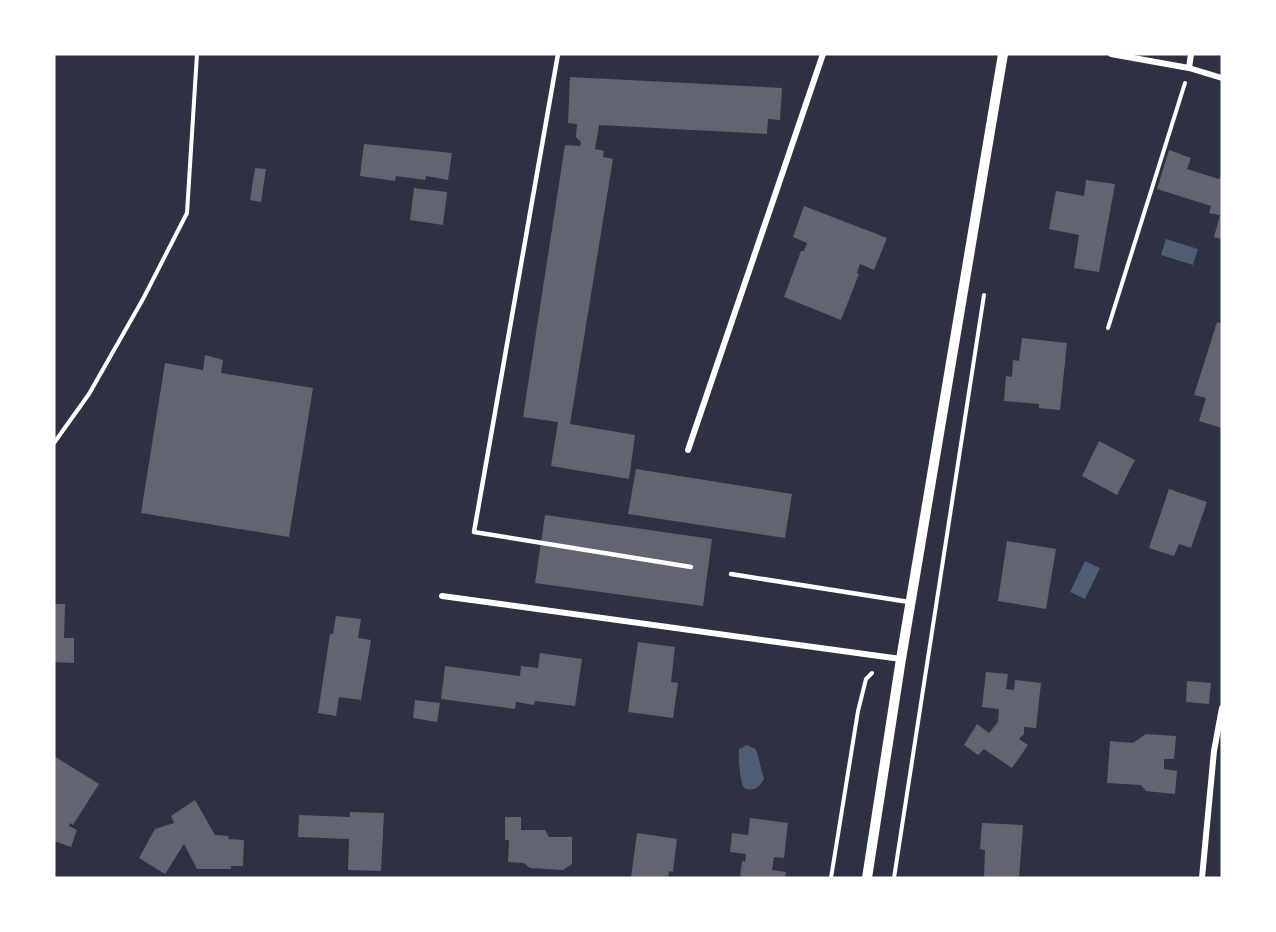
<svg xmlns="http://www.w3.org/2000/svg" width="1276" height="932" font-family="Overpass,sans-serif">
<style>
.water{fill:#4f5d75}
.building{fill:#626471}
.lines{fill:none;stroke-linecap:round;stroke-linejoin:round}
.path{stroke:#fff;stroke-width:4}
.service{stroke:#fff;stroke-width:4.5}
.minor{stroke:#fff;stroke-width:6}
.tertiary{stroke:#fff;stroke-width:10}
</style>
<rect width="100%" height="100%" fill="#2d3142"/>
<path class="water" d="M 1166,239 L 1198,249 L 1193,265 L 1161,255 Z
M 1085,561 L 1100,568 L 1085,599 L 1070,592 Z
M 747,745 L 755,749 L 757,752 L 764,779 C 759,788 754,792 744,788 C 740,782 738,757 739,749 Z"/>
<path class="building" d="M 570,77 L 782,88 L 780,120 L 768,119 L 767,134 L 599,125 L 595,149 L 604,151 L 603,157 L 613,159 L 570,424 L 635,435 L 629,479 L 551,466 L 558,422 L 523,417 L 565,145 L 580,146 L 581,142 L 576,137 L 577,124 L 568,123 Z
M 364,144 L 452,153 L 448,180 L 426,176 L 425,180 L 396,176 L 395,181 L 360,176 Z
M 1169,150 L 1191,158 L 1187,169 L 1219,179 L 1222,173 L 1222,232 L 1220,239 L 1214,237 L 1220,215 L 1209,213 L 1211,206 L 1157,189 Z
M 255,168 L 266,169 L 261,202 L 250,200 Z
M 1086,180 L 1115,184 L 1099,272 L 1074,268 L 1079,235 L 1049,229 L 1056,191 L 1084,196 Z
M 414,188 L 447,192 L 443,225 L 410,220 Z
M 804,206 L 887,238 L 874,270 L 860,264 L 857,273 L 859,274 L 841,320 L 784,297 L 801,251 L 804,251 L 807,243 L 793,237 Z
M 1217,322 L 1222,324 L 1222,428 L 1199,421 L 1206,398 L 1194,395 Z
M 1022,338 L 1067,343 L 1060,410 L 1039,408 L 1039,404 L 1004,401 L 1006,376 L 1012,377 L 1013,360 L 1019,361 Z
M 205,355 L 223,360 L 221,373 L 313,388 L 289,537 L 141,513 L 165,363 L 203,370 Z
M 1099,441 L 1135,460 L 1117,495 L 1082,476 Z
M 636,469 L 792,494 L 785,538 L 628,514 Z
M 1169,489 L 1207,502 L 1191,548 L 1179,544 L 1174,556 L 1149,548 Z
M 545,515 L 712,539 L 703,606 L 535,583 Z
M 1007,541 L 1056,549 L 1046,609 L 998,601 Z
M 54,604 L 65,604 L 64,638 L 74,638 L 74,663 L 54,662 Z
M 336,616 L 361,619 L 358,638 L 371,640 L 361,700 L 339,697 L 336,716 L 318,713 L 330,634 L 333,634 Z
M 638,642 L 675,647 L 671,682 L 678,683 L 673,718 L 628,712 Z
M 540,653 L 582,659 L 575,706 L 535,701 L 534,705 L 516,702 L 515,709 L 441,699 L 445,666 L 520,676 L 521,666 L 538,668 Z
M 986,672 L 1008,674 L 1006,689 L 1014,690 L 1015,680 L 1041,683 L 1036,728 L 1024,727 L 1024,734 L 1019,739 L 1028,745 L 1012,768 L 984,749 L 978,755 L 964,745 L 977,724 L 989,733 L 998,722 L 999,709 L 982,707 Z
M 1187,681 L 1211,683 L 1209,704 L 1186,702 Z
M 415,700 L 440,703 L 437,722 L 413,718 Z
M 1146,734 L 1176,736 L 1174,759 L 1164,759 L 1164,769 L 1177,771 L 1175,794 L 1146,791 L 1141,785 L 1107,783 L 1110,741 L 1133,743 Z
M 54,756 L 99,784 L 73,825 L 70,823 L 69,826 L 77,830 L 71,847 L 54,841 Z
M 195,800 L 215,835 L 229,836 L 228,839 L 244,840 L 243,866 L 231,866 L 231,869 L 197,869 L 184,844 L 165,874 L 139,858 L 155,829 L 174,823 L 171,816 Z
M 350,812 L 384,813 L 381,871 L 348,870 L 349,839 L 298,837 L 299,815 L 350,817 Z
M 505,817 L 521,817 L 521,830 L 545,830 L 549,837 L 572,837 L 572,864 L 563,870 L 530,868 L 524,863 L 508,862 L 509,840 L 505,840 Z
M 750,818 L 788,823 L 784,858 L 774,857 L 772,870 L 786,872 L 785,878 L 740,878 L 742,861 L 745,862 L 746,854 L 730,852 L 732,833 L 748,835 Z
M 982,823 L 1023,825 L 1019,878 L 984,878 L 985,850 L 980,849 Z
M 637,833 L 677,839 L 673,872 L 669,871 L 668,878 L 631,878 Z"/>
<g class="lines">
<path class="path" d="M 1108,328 L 1185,83
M 54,443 L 89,394 L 143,299 L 187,213 L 197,54
M 831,878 L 858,711 L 866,679 L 872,673
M 894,878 L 984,295"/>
<path class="service" d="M 558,54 L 474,532 L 691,567
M 731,574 L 909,602"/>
<path class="minor" d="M 1111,54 L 1189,68 L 1222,78
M 1189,68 L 1191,54
M 688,450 L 823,54
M 442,596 L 901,659
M 1202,878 L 1214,751 L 1222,708"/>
<path class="tertiary" d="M 867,878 L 901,659 L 1003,54"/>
</g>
<rect width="1276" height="932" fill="none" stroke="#ffffff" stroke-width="111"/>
</svg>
